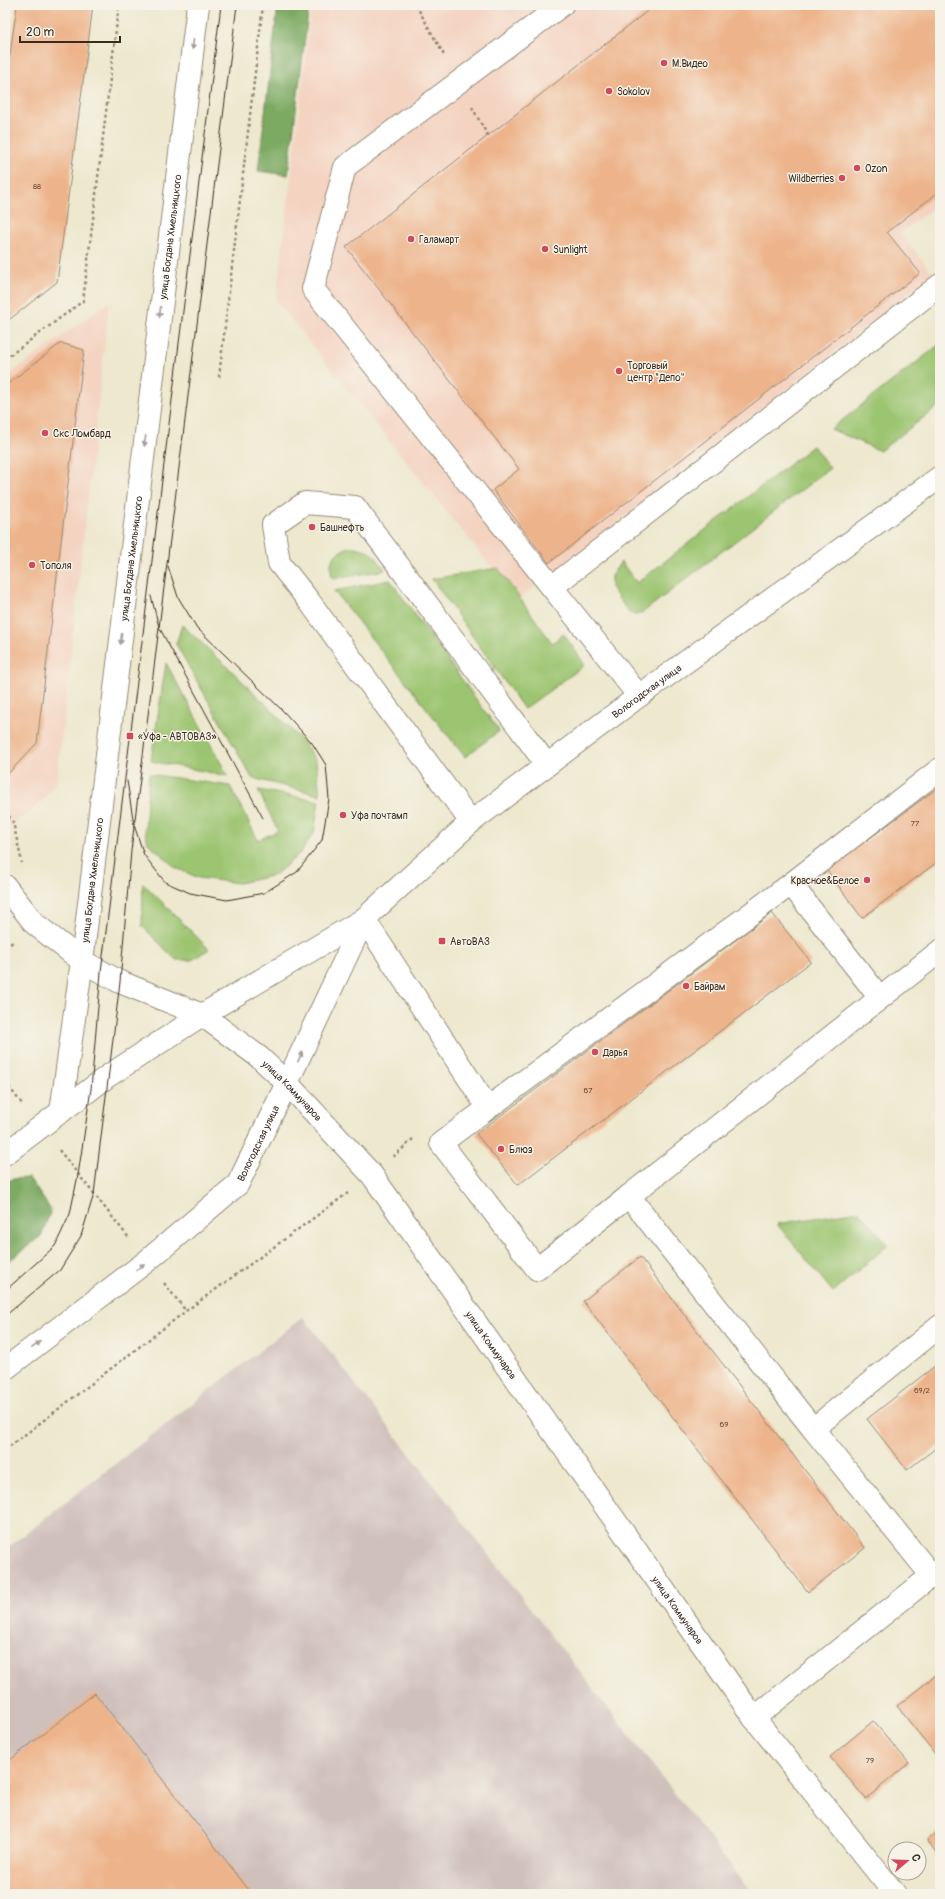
<svg xmlns="http://www.w3.org/2000/svg" width="945" height="1899" font-family="Pangolin,sans-serif">
<style>
.built{fill:#f4d3c1}
.industrial{fill:#d0c0bc}
.green{fill:#9cc571;stroke:#6c7848}
.forest{fill:#7daa63;stroke:#5c6a40}
.building{fill:#edb38a}
.lines{fill:none;stroke-linecap:round;stroke-linejoin:round}
.minor-casing{stroke:#948976;stroke-width:24}
.major-casing{stroke:#948976;stroke-width:24}
.path{stroke:#948976;stroke-width:2.5;stroke-dasharray:3 3;stroke-linecap:butt}
.minor{stroke:#fff;stroke-width:22}
.major{stroke:#fff;stroke-width:22}
.tram{stroke:#3b2a1e;stroke-width:1}
.oneway{fill:#a79f9a}
.poi-dot{fill:#d1495b;stroke:#f7f3e8;stroke-width:1.5}
.labels{text-anchor:middle;stroke-width:3;stroke-linejoin:round;paint-order:stroke}
.number-label{font-size:8px;fill:#684c39}
.poi-label{font-size:10px;fill:#3b2a1e;stroke:#f7f3e8;text-anchor:start}
.street-label{font-size:10px;fill:#3b2a1e;stroke:#f7f3e8}
</style>
<rect width="100%" height="100%" fill="#f7f3e8"/>
<filter id="ink" filterUnits="userSpaceOnUse"><feTurbulence type="fractalNoise" baseFrequency=".025" numOctaves="2"/><feDisplacementMap in="SourceGraphic" scale="8" xChannelSelector="R" yChannelSelector="G"/><feConvolveMatrix kernelMatrix="1 2 1 2 8 2 1 2 1" color-interpolation-filters="sRGB"/></filter>
<filter id="wash" filterUnits="userSpaceOnUse"><feTurbulence type="fractalNoise" baseFrequency=".012" numOctaves="4" result="noise"/><feDisplacementMap in="SourceGraphic" scale="16" xChannelSelector="R" yChannelSelector="G"/><feGaussianBlur stdDeviation="0.9" result="paint"/><feColorMatrix in="noise" values="0 0 0 0 0 0 0 0 0 0 0 0 0 0 0 0 0 1.4 0 .05"/><feComposite in="paint" operator="in"/></filter>
<g filter="url(#wash)">
<rect width="100%" height="100%" fill="#ede8ce"/>
<path class="built" d="M 312,5 L 940,5 L 940,203 L 900,233 L 933,274 L 518,600 L 276,301 Z
M 109,302 L 57,780 L 44,799 L 31,811 L 5,828 L 5,378 Z"/>
<path class="industrial" d="M 303,1317 L 753,1894 L 5,1894 L 5,1550 Z"/>
<path class="green" d="M 940,344 L 940,405 L 880,451 L 831,429 Z
M 813,446 L 830,468 L 642,613 L 635,615 L 629,613 L 611,587 L 611,576 L 621,562 L 637,583 Z
M 349,547 C 369,547 375,555 385,570 L 333,579 C 327,562 333,553 349,547 Z
M 498,568 L 552,643 L 564,634 L 585,665 L 524,709 L 432,579 Z
M 390,580 L 499,731 L 465,757 L 334,591 Z
M 182,625 L 232,671 L 302,740 L 316,761 L 320,795 L 252,778 L 176,644 Z
M 166,663 L 228,776 L 151,761 Z
M 149,774 L 230,786 L 258,840 L 278,831 L 258,790 L 319,801 L 314,833 L 300,853 L 275,875 L 239,883 L 199,878 L 176,868 L 148,843 L 145,830 Z
M 143,883 L 209,949 L 192,960 L 176,960 L 142,926 Z
M 859,1211 L 888,1245 L 833,1292 L 777,1224 Z"/>
<path class="forest" d="M 278,5 L 309,5 L 288,175 L 258,171 Z
M 29,1178 L 51,1210 L 41,1236 L 5,1264 L 5,1184 L 12,1179 Z"/>
<g id="blocks">
<path class="building" d="M 17,5 L 93,5 L 57,282 L 5,323 L 5,90 Z
M 655,5 L 940,5 L 940,191 L 887,232 L 920,273 L 549,563 L 493,490 L 519,469 L 346,247 Z
M 61,343 L 84,350 L 37,743 L 5,777 L 5,386 Z
M 940,786 L 940,860 L 862,918 L 827,870 Z
M 772,913 L 811,962 L 518,1185 L 476,1134 Z
M 640,1257 L 865,1548 L 808,1592 L 583,1301 Z
M 940,1362 L 940,1445 L 907,1470 L 867,1419 Z
M 940,1672 L 940,1760 L 897,1706 Z
M 95,1693 L 252,1894 L 5,1894 L 5,1764 Z
M 873,1721 L 909,1763 L 866,1799 L 830,1757 Z
M 940,1830 L 940,1858 L 927,1840 Z"/>
</g>
</g>
<g filter="url(#ink)">
<use href="#blocks" fill-opacity="0" stroke="#948976" stroke-width="1"/>
<g class="lines">
<defs>
<g id="minor">
<path d="M 562,5 L 345,167 L 313,289 L 639,696"/>
<path d="M 552,587 L 940,285"/>
<path d="M 471,822 L 309,601 L 279,563 L 273,525 L 305,503 L 355,507 L 547,765"/>
<path d="M 791,884 L 880,998"/>
<path id="s1" d="M 5,886 L 35,924 L 82,961 L 120,982 L 202,1015 L 259,1057 L 287,1083 L 372,1175 L 754,1718 L 895,1894"/>
<path d="M 364,919 L 488,1108 L 791,884 L 940,769"/>
<path d="M 488,1108 L 441,1143 L 537,1269 L 629,1196"/>
<path d="M 813,1429 L 629,1196 L 940,951"/>
<path d="M 932,1576 L 813,1429 L 940,1326"/>
<path d="M 754,1718 L 940,1569"/>
</g>
<g id="major">
<path id="s2" d="M 61,1112 L 82,961 L 198,5"/>
<path id="s3" d="M 5,1154 L 108,1076 L 202,1015 L 364,919 L 471,822 L 639,696 L 940,477"/>
<path id="s4" d="M 5,1369 L 147,1261 L 238,1184 L 287,1083 L 364,919"/>
</g>
</defs>
<use href="#minor" class="minor-casing"/>
<use href="#major" class="major-casing"/>
<path class="path" d="M 416,5 L 445,57
M 472,107 L 488,136
M 5,359 L 83,301 L 119,5
M 219,377 L 263,5
M 5,811 L 13,822 L 22,863
M 5,947 L 13,942
M 5,1082 L 23,1105
M 59,1150 L 129,1238
M 393,1157 L 413,1139
M 164,1283 L 186,1311
M 5,1450 L 186,1311 L 348,1193"/>
<use href="#minor" class="minor"/>
<use href="#major" class="major"/>
<path class="tram" d="M 151,596 L 159,627 L 263,818
M 127,781 L 134,825 L 144,855 L 165,882 L 190,893 L 227,900 L 264,893 L 297,872 L 322,840 L 329,799 L 326,765 L 312,743 L 284,712 L 197,628 L 178,597 L 168,566
M 5,1291 L 55,1246 L 70,1214 L 78,1175 L 91,1089 L 101,972 L 221,5
M 5,1316 L 60,1270 L 81,1236 L 94,1194 L 120,982 L 131,851 L 237,5"/>
</g>
<defs><path id="oneway-solid" d="M-6-.8H1V-3.2L6.5 0L1 3.2V.8H-6Z"/></defs>
<g class="oneway">
<use href="#oneway-solid" transform="translate(193 44) rotate(97)"/>
<use href="#oneway-solid" transform="translate(160 312) rotate(97)"/>
<use href="#oneway-solid" transform="translate(145 441) rotate(97)"/>
<use href="#oneway-solid" transform="translate(121 639) rotate(97)"/>
<use href="#oneway-solid" transform="translate(300 1057) rotate(-65)"/>
<use href="#oneway-solid" transform="translate(140 1267) rotate(-37)"/>
<use href="#oneway-solid" transform="translate(36 1345) rotate(-37)"/>
</g>
</g>
<g class="poi-dot">
<circle cx="664" cy="63" r="4"/>
<circle cx="609" cy="91" r="4"/>
<circle cx="857" cy="168" r="4"/>
<circle cx="842" cy="178" r="4"/>
<circle cx="411" cy="239" r="4"/>
<circle cx="545" cy="249" r="4"/>
<circle cx="619" cy="371" r="4"/>
<circle cx="45" cy="433" r="4"/>
<circle cx="312" cy="527" r="4"/>
<circle cx="32" cy="565" r="4"/>
<rect x="126" y="732" width="8" height="8" rx="2"/>
<circle cx="343" cy="815" r="4"/>
<circle cx="867" cy="880" r="4"/>
<rect x="438" y="937" width="8" height="8" rx="2"/>
<circle cx="686" cy="986" r="4"/>
<circle cx="595" cy="1052" r="4"/>
<circle cx="501" cy="1149" r="4"/>
</g>
<g class="labels">
<g class="number-label">
<text x="37" y="189">88</text>
<text x="915" y="826">77</text>
<text x="588" y="1093">67</text>
<text x="922" y="1393">69/2</text>
<text x="724" y="1427">69</text>
<text x="870" y="1763">79</text>
</g>
<g class="poi-label">
<text x="672" y="67">М.Видео</text>
<text x="617" y="95">Sokolov</text>
<text x="865" y="172">Ozon</text>
<text x="834" y="182" text-anchor="end">Wildberries</text>
<text x="419" y="243">Галамарт</text>
<text x="553" y="253">Sunlight</text>
<text x="627" y="369">Торговый<tspan x="627" dy="12">центр "Депо"</tspan></text>
<text x="53" y="437">Скс Ломбард</text>
<text x="320" y="531">Башнефть</text>
<text x="40" y="569">Тополя</text>
<text x="138" y="740">«Уфа - АВТОВАЗ»</text>
<text x="351" y="819">Уфа почтамп</text>
<text x="859" y="884" text-anchor="end">Красное&amp;Белое</text>
<text x="450" y="945">АвтоВАЗ</text>
<text x="694" y="990">Байрам</text>
<text x="603" y="1056">Дарья</text>
<text x="509" y="1153">Блюз</text>
</g>
<g class="street-label">
<text dy="4" stroke="none"><textPath href="#s2" startOffset="882">улица Богдана Хмельницкого</textPath></text>
<text dy="4" stroke="none"><textPath href="#s2" startOffset="558">улица Богдана Хмельницкого</textPath></text>
<text dy="4" stroke="none"><textPath href="#s3" startOffset="793">Вологодская улица</textPath></text>
<text dy="4" stroke="none"><textPath href="#s2" startOffset="234">улица Богдана Хмельницкого</textPath></text>
<text dy="4" stroke="none"><textPath href="#s1" startOffset="358">улица Коммунаров</textPath></text>
<text dy="4" stroke="none"><textPath href="#s4" startOffset="343">Вологодская улица</textPath></text>
<text dy="4" stroke="none"><textPath href="#s1" startOffset="682">улица Коммунаров</textPath></text>
<text dy="4" stroke="none"><textPath href="#s1" startOffset="1006">улица Коммунаров</textPath></text>
</g>
</g>
<rect width="945" height="1899" fill="none" stroke="#f7f3e8" stroke-width="20"/>
<g transform="translate(907 1861) rotate(71)"><circle r="19" fill="#f7f3e8" stroke="#aca397"/>
<path d="M0-3L7 15L0 10L-7 15Z" fill="#d1495b"/>
<text y="-6" font-size="11" font-weight="bold" text-anchor="middle" fill="#3b2a1e">С</text>
</g>
<path d="M20 36v6h100v-6" fill="none" stroke="#3b2a1e" stroke-width="2"/>
<text x="26" y="36" font-size="12" fill="#3b2a1e" stroke="#f7f3e8" stroke-width="3" paint-order="stroke">20 m</text>
</svg>
